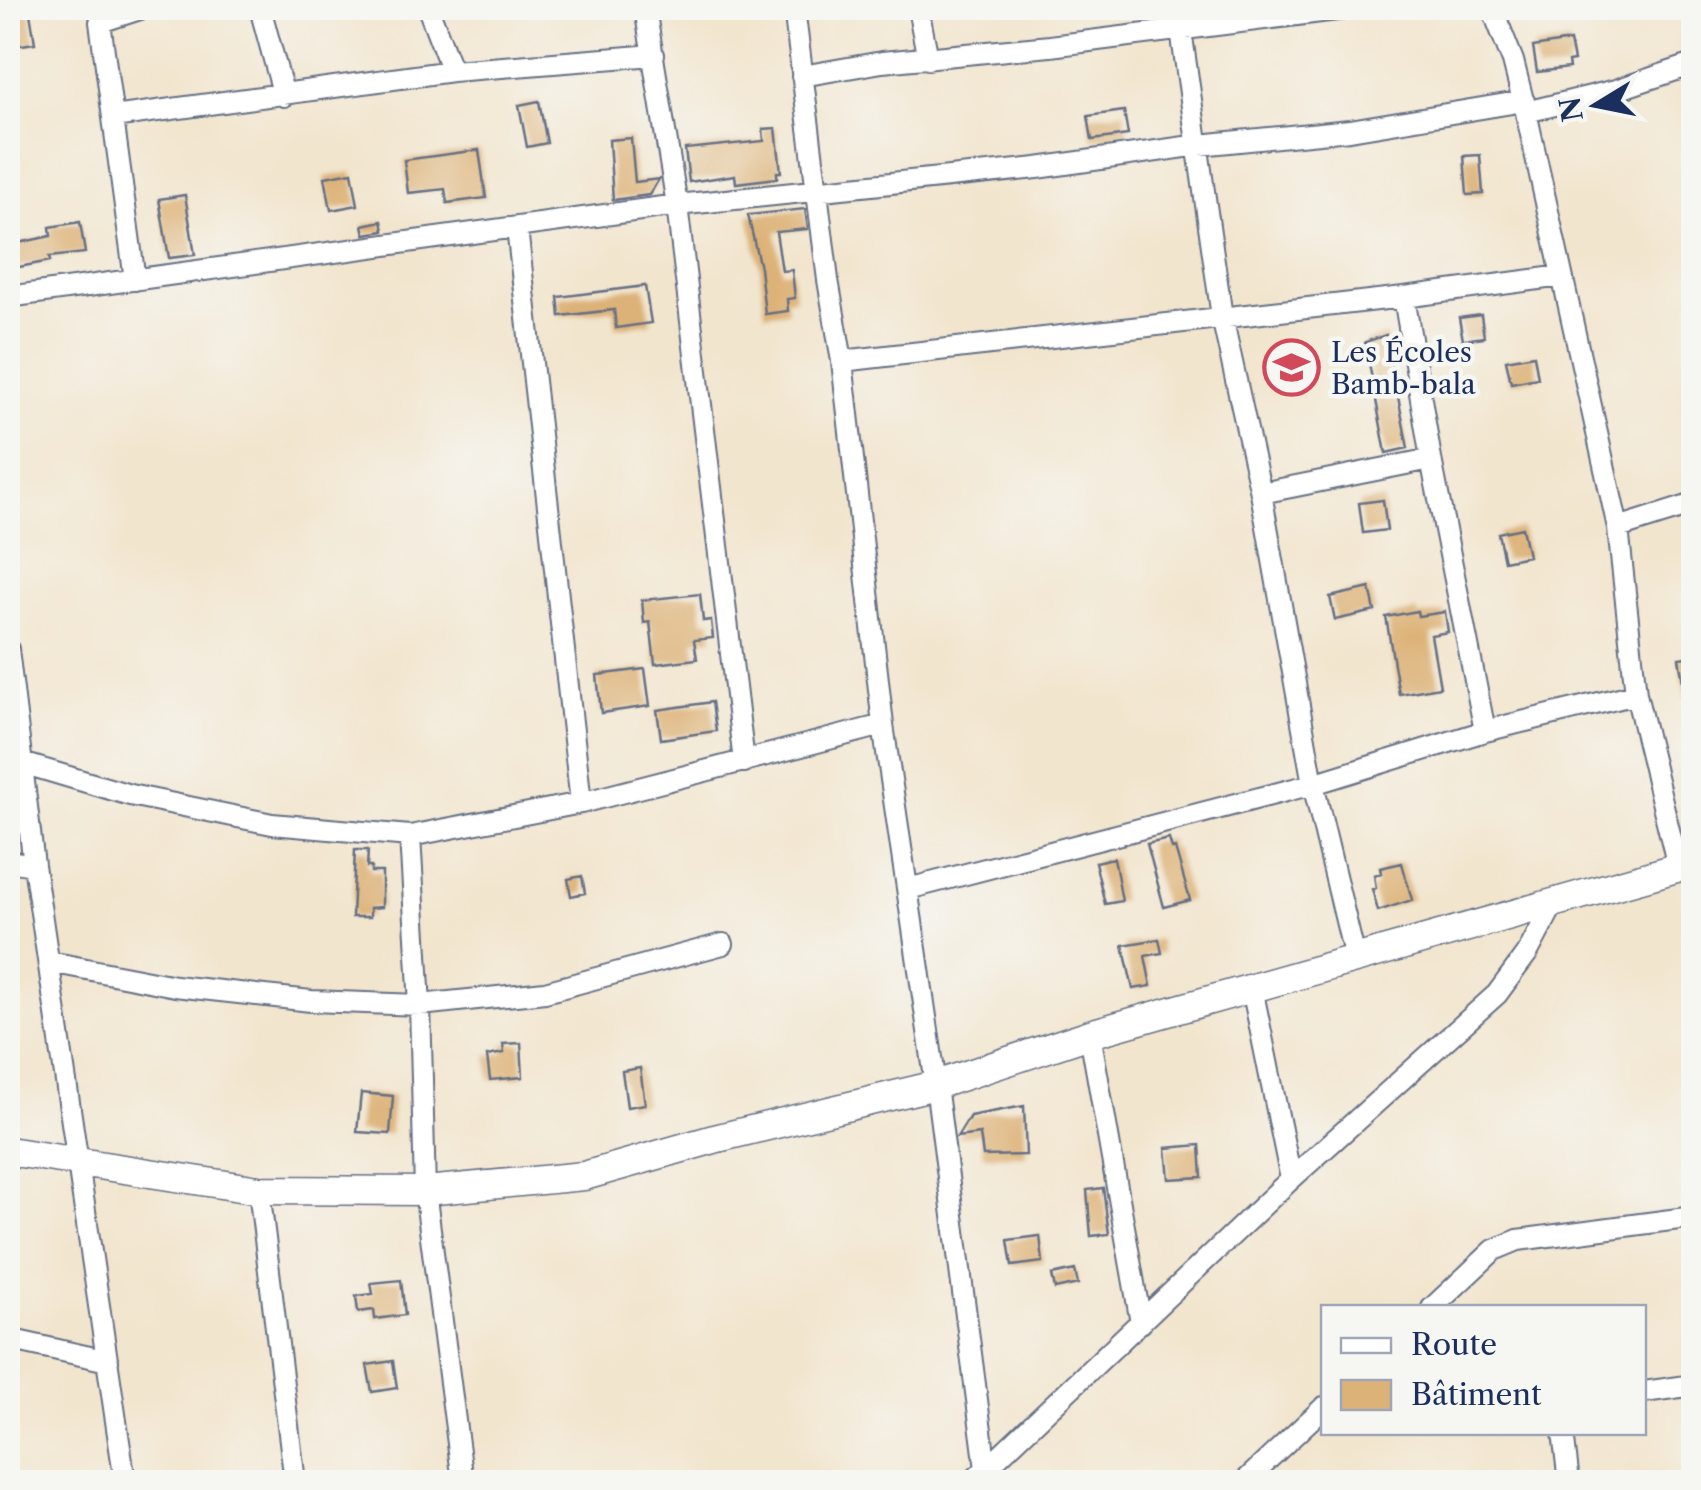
<svg xmlns="http://www.w3.org/2000/svg" width="1701" height="1490" font-family="'Libre Caslon Text',serif">
<style>
.building{fill:#ddb278}
.lines{fill:none;stroke-linecap:round;stroke-linejoin:round}
.minor-casing{stroke:#666f85;stroke-width:24}
.tertiary-casing{stroke:#666f85;stroke-width:31}
.minor{stroke:#fff;stroke-width:20}
.tertiary{stroke:#fff;stroke-width:28}
.labels{text-anchor:middle;stroke-width:9;stroke-linejoin:round;paint-order:stroke}
.poi-label{font-size:28px;fill:#1b2f5e;stroke:#f6f6f2;text-anchor:start}
</style>
<rect width="100%" height="100%" fill="#f6f6f2"/>
<filter id="ink" filterUnits="userSpaceOnUse"><feTurbulence type="fractalNoise" baseFrequency=".01" numOctaves="2"/><feDisplacementMap in="SourceGraphic" scale="20" xChannelSelector="R" yChannelSelector="G"/><feConvolveMatrix kernelMatrix="1 2 1 2 8 2 1 2 1" color-interpolation-filters="sRGB"/></filter>
<filter id="wash" filterUnits="userSpaceOnUse"><feTurbulence type="fractalNoise" baseFrequency=".0048" numOctaves="4" result="noise"/><feDisplacementMap in="SourceGraphic" scale="40" xChannelSelector="R" yChannelSelector="G"/><feGaussianBlur stdDeviation="2.25" result="paint"/><feColorMatrix in="noise" values="0 0 0 0 0 0 0 0 0 0 0 0 0 0 0 0 0 1.4 0 .05"/><feComposite in="paint" operator="in"/></filter>
<g filter="url(#wash)">
<rect width="100%" height="100%" fill="#f2e5ce"/>
<g id="blocks">
<path class="building" d="M 30,13 L 35,43 L 8,47 L 8,16 Z
M 1570,41 L 1574,61 L 1568,62 L 1569,68 L 1537,72 L 1533,47 Z
M 539,101 L 547,143 L 527,147 L 519,105 Z
M 1124,111 L 1128,135 L 1092,140 L 1088,116 Z
M 776,128 L 781,172 L 777,172 L 777,178 L 736,183 L 735,175 L 689,182 L 685,149 L 764,141 L 763,129 Z
M 631,138 L 635,182 L 659,179 L 649,195 L 613,200 L 609,140 Z
M 479,150 L 486,198 L 447,203 L 445,189 L 408,193 L 404,160 Z
M 1480,155 L 1483,194 L 1467,195 L 1464,156 Z
M 352,172 L 358,205 L 331,210 L 325,177 Z
M 185,195 L 195,255 L 169,258 L 159,199 Z
M 805,209 L 808,229 L 776,232 L 782,271 L 792,270 L 795,298 L 787,299 L 788,311 L 765,314 L 760,268 L 748,215 Z
M 382,221 L 384,231 L 365,234 L 363,225 Z
M 80,222 L 85,253 L 49,257 L 50,261 L 14,268 L 9,245 L 51,236 L 50,227 Z
M 645,286 L 651,323 L 616,328 L 614,310 L 560,316 L 558,297 Z
M 1481,315 L 1484,337 L 1463,340 L 1459,318 Z
M 1386,335 L 1408,448 L 1386,453 L 1365,342 Z
M 1534,355 L 1538,378 L 1511,383 L 1506,360 Z
M 1383,500 L 1387,530 L 1363,533 L 1359,503 Z
M 1522,528 L 1528,556 L 1504,561 L 1498,533 Z
M 1370,588 L 1375,611 L 1335,620 L 1330,597 Z
M 700,594 L 703,621 L 711,620 L 713,638 L 694,640 L 697,659 L 655,664 L 650,622 L 644,623 L 642,600 Z
M 1417,611 L 1418,616 L 1445,612 L 1448,632 L 1431,635 L 1440,687 L 1399,694 L 1386,617 Z
M 1694,656 L 1694,700 L 1686,700 L 1679,658 Z
M 645,669 L 650,706 L 601,713 L 597,675 Z
M 712,702 L 716,731 L 661,739 L 657,710 Z
M 1169,839 L 1172,849 L 1175,848 L 1190,900 L 1164,907 L 1147,844 Z
M 355,850 L 368,850 L 367,867 L 371,867 L 371,872 L 382,872 L 382,907 L 370,908 L 370,917 L 352,917 Z
M 1114,858 L 1122,901 L 1105,904 L 1095,862 Z
M 1402,863 L 1412,900 L 1378,911 L 1372,889 L 1376,888 L 1374,875 L 1381,873 L 1380,868 Z
M 582,876 L 585,893 L 571,896 L 568,879 Z
M 1159,939 L 1162,953 L 1145,956 L 1151,986 L 1133,989 L 1123,945 Z
M 521,1043 L 523,1077 L 490,1080 L 487,1056 L 504,1053 L 503,1044 Z
M 640,1068 L 645,1104 L 627,1107 L 622,1071 Z
M 361,1093 L 393,1096 L 390,1134 L 357,1132 Z
M 1024,1106 L 1026,1155 L 983,1156 L 980,1134 L 957,1137 L 970,1116 Z
M 1200,1145 L 1202,1177 L 1169,1179 L 1166,1148 Z
M 1103,1188 L 1109,1234 L 1091,1236 L 1087,1190 Z
M 1040,1236 L 1043,1262 L 1012,1266 L 1008,1240 Z
M 1075,1270 L 1078,1284 L 1055,1289 L 1052,1275 Z
M 401,1280 L 405,1315 L 375,1319 L 374,1310 L 358,1312 L 356,1296 L 373,1294 L 371,1283 Z
M 393,1361 L 397,1388 L 372,1392 L 367,1365 Z"/>
</g>
</g>
<g filter="url(#ink)">
<use href="#blocks" fill-opacity="0" stroke="#666f85" stroke-width="2.5"/>
<g class="lines">
<defs>
<path id="minor" d="M 260,8 L 284,96
M 428,8 L 452,71 L 654,55
M 645,8 L 677,205 L 744,762
M 794,8 L 828,280 L 842,361 L 883,725 L 936,1085 L 986,1469
M 918,8 L 928,59
M 1492,8 L 1513,61 L 1526,112 L 1618,528 L 1636,694 L 1678,867
M 1181,30 L 1222,317 L 1261,493 L 1313,784 L 1355,958
M 802,76 L 882,62 L 1050,46 L 1353,8
M 1526,112 L 1616,90 L 1694,64
M 113,117 L 452,71
M 517,228 L 581,803
M 135,280 L 100,22 L 143,8
M 8,297 L 677,205 L 1037,168 L 1199,145 L 1350,130 L 1524,101
M 1404,297 L 1431,459 L 1485,731
M 842,361 L 1404,297 L 1562,276
M 1261,493 L 1431,459
M 1618,528 L 1694,504
M 8,649 L 34,865 L 125,1482
M 22,763 L 130,795 L 272,824 L 410,836 L 420,1005 L 425,1191 L 463,1482
M 410,836 L 581,803 L 883,725
M 8,861 L 34,865
M 908,889 L 1313,784 L 1485,731 L 1636,694
M 50,962 L 175,986 L 311,1001 L 420,1005 L 545,992 L 723,944
M 1252,988 L 1291,1179
M 1090,1034 L 1141,1323
M 259,1190 L 295,1482
M 1432,1308 L 1494,1250 L 1518,1240 L 1694,1217
M 8,1339 L 108,1361
M 1644,1392 L 1694,1385
M 1563,1432 L 1569,1482
M 972,1482 L 1291,1179 L 1497,994 L 1528,952 L 1554,903
M 1244,1482 L 1324,1407"/>
<path id="tertiary" d="M 8,1151 L 259,1190 L 425,1191 L 584,1176 L 714,1139 L 936,1085 L 1090,1034 L 1694,863"/>
</defs>
<use href="#minor" class="minor-casing"/>
<use href="#tertiary" class="tertiary-casing"/>
<use href="#minor" class="minor"/>
<use href="#tertiary" class="tertiary"/>
</g>
</g>
<defs>
<symbol id="school-ring" viewBox="-11 -11 22 22"><circle r="9.5" fill="#f6f6f2" stroke="#d1495b" stroke-width="1.5"/><path d="M0-5L7-2L0 1L-7-2ZM-4 1L0 2.5L4 1V4Q0 6-4 4Z" fill="#d1495b"/></symbol>
</defs>
<g fill-rule="evenodd">
<use href="#school-ring" x="1260" y="336" width="63" height="63"/>
</g>
<g class="labels">
<g class="poi-label">
<text x="1331" y="362">Les Écoles<tspan x="1331" dy="32">Bamb-bala</tspan></text>
</g>
</g>
<rect width="1701" height="1490" fill="none" stroke="#f6f6f2" stroke-width="40"/>
<rect x="1321" y="1305" width="325" height="130" fill="#f6f6f2" stroke="#9ea6b7" stroke-width="2.5"/>
<rect x="1341" y="1338" width="50" height="15" fill="#ffffff" stroke="#9ea6b7" stroke-width="2.5"/>
<text x="1411" y="1355" font-size="30" fill="#1b2f5e">Route</text>
<rect x="1341" y="1380" width="50" height="30" fill="#ddb278" stroke="#9ea6b7" stroke-width="2.5"/>
<text x="1411" y="1405" font-size="30" fill="#1b2f5e">Bâtiment</text>
<g transform="translate(1596 105) rotate(260)" stroke="#f6f6f2" stroke-width="8" paint-order="stroke">
<path d="M0-8L18 38L0 25L-18 38Z" fill="#1b2f5e"/>
<text y="-15" font-size="28" font-weight="bold" text-anchor="middle" fill="#1b2f5e">N</text>
</g>
</svg>
